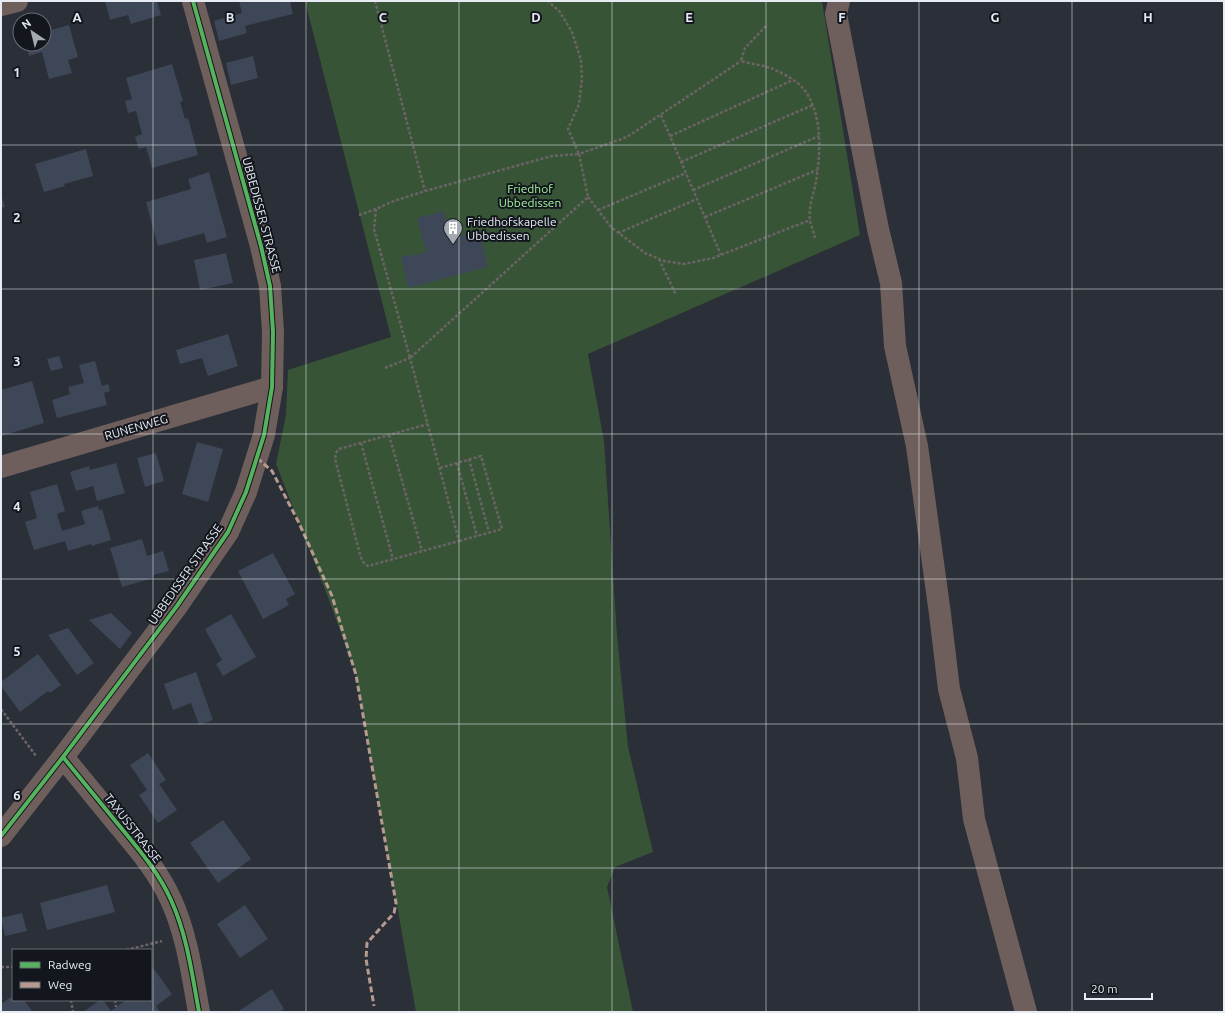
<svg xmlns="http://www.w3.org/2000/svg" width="1225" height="1013" font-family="Ubuntu,sans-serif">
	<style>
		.green { fill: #375536 }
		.building { fill: #3e4757 }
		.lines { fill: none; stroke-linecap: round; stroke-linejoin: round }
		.path { stroke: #6b6365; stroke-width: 2.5; stroke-dasharray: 3 2; stroke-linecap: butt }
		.minor { stroke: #6f5f5c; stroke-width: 22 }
		.quiet { stroke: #b69a8f; stroke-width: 3; stroke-dasharray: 6 3; stroke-linecap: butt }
		.cycleway-casing { stroke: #13161d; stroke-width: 6 }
		.cycleway { stroke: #56b35d; stroke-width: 4 }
		.grid { fill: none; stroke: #e6ebf4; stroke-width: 1; stroke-opacity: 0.55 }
		.labels { text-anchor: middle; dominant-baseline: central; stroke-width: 4; stroke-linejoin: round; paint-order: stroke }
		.park-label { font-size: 12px; fill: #a4f69d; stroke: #13161d }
		.street-label { font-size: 12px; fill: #e6ebf4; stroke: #13161d }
		.poi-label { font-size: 12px; fill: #e6ebf4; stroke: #13161d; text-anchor: start }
		.grid-label { font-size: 13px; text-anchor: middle; font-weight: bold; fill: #e6ebf4; stroke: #13161d; stroke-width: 4; stroke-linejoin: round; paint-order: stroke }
	</style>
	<rect width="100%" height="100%" fill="#2b2f37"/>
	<polygon class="green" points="305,1 822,1 860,235 588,354 604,441 617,635 628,747 653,852 615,867 607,887 633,1012 416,1012 356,675 328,597 276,464 286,415 288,370 391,337"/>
	<g class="building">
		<polygon points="105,1 157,1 161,15 131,24 128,15 110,20"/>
		<polygon points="239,1 290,1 293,14 245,26 247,33 219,41 214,21 242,13"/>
		<polygon points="69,25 78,57 68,60 72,73 49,79 42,52 29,56 26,44 44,44 44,32"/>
		<polygon points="253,56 258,78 231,85 226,63"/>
		<polygon points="172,64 183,101 180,102 185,119 188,118 198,155 152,168 146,147 139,149 135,137 142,134 136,111 128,113 125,101 132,99 126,78"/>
		<polygon points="86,149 93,176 64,184 65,186 44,192 35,164"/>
		<polygon points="209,172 227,237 207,243 204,233 158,246 146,202 191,189 188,179"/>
		<polygon points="1,194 5,207 1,208"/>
		<polygon points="444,211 451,238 479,230 488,267 408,288 401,257 412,254 413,256 426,252 417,218"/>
		<polygon points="226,253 233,283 200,290 194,260"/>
		<polygon points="228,334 238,366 208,376 202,358 180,364 176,350"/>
		<polygon points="59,356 63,368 51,371 47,359"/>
		<polygon points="95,361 102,386 108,384 110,391 104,393 107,405 57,418 52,400 70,394 68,387 84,383 79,365"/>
		<polygon points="32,381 44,423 2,436 1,390"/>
		<polygon points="197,442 223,449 208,502 182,494"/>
		<polygon points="156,453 164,481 145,487 137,458"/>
		<polygon points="116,463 125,493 97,501 93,486 76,491 70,472 89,466 90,470"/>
		<polygon points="57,484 65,511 57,514 62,531 85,524 81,511 98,506 99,510 102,509 111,540 92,546 91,544 68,551 65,541 34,550 25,522 37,518 30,492"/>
		<polygon points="142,539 147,556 163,551 169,571 153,575 153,578 122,587 110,548"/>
		<polygon points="273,553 295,594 286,599 289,605 263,619 238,571"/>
		<polygon points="111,613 132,633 120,649 89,620"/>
		<polygon points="231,614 256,657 223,676 216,664 222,660 205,629"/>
		<polygon points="68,628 94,663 77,675 48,635"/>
		<polygon points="38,654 61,685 50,693 48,691 20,712 1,686 1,682"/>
		<polygon points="196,672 213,720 199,725 191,703 173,710 164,684"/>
		<polygon points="148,753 166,780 159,784 177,810 158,823 139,795 147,790 130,765"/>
		<polygon points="223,820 251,859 218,883 190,843"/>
		<polygon points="107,885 115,912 47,930 40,903"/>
		<polygon points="245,905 268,939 240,958 217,924"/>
		<polygon points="22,913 27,931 5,936 1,918"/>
		<polygon points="151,965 172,994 156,1006 160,1012 83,1012 100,1000 103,1000 111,1011 126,1000 151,1000"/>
		<polygon points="272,989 284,1009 279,1012 237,1012"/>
		<polygon points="13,996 13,1000 24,1000 33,1012 1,1012 1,1004"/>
	</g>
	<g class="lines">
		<g class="path">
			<polyline points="375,1 425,191"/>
			<path d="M766 26 745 48 741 61C751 64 762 65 771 68 780 72 792 78 800 85 823 108 821 151 816 181 814 194 808 207 810 220 811 226 814 232 815 238"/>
			<polyline points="661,115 721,255"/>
			<polyline points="670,136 793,80"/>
			<polyline points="681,162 813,105"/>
			<polyline points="693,190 819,136"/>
			<polyline points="588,197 611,227 645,253 664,261 684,264 713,258 810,220"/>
			<polyline points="376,209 374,229 410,358 588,197 579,154 627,137 741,61"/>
			<polyline points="598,210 686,173"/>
			<polyline points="359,215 376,209 391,202 425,191 552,156 579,154 568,129 579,104 582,79 581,60 572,32 560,12 548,1"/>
			<polyline points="705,217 817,170"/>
			<polyline points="618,233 697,199"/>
			<polyline points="659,259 676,295"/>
			<polyline points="385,368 410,358 459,541 368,566 364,563 361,558 335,459 336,453 339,449 428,424"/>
			<polyline points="389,435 422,551"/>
			<polyline points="361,443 393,559"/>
			<polyline points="469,459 489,532"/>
			<polyline points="457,463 477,536"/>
			<polyline points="440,468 481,456 502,529 459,541"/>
			<polyline points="1,709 36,756"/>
			<polyline points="126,950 162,941"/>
			<polyline points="1,967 13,967"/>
			<polyline points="1,998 2,999"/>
			<polyline points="71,1000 73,1012"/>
			<polyline points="115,1000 116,1007"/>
		</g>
		<g class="minor">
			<polyline points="839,1 836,14 878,229 891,283 895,346 917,446 940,614 949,689 967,758 974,819 1026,1012"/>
			<polyline points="1,5 17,1"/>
			<polyline points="1,467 272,387"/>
			<path d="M63 757C81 779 99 801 117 823 137 847 158 871 171 900 187 935 192 974 199 1012"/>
			<polyline points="1,836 63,757 177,606 228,532 246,492 264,435 272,387 273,332 270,286 261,246 193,1"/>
		</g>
		<polyline class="quiet" points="257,458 272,471 299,523 332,596 356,675 396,903 394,913 367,943 366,959 374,1006"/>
		<defs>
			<g id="cycleway">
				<path d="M63 757C81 779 99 801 117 823 137 847 158 871 171 900 187 935 192 974 199 1012"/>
				<polyline points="1,836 63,757 177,606 228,532 246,492 264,435 272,387 273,332 270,286 261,246 193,1"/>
			</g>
		</defs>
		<use href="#cycleway" class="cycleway-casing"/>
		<use href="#cycleway" class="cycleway"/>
	</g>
	<path class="grid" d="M153 1V1012M306 1V1012M459 1V1012M612 1V1012M766 1V1012M919 1V1012M1072 1V1012M1 145H1224M1 289H1224M1 434H1224M1 579H1224M1 724H1224M1 868H1224"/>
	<defs>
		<symbol id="building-pin" viewBox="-11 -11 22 30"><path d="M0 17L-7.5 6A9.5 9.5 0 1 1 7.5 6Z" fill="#a5a9b2" stroke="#13161d"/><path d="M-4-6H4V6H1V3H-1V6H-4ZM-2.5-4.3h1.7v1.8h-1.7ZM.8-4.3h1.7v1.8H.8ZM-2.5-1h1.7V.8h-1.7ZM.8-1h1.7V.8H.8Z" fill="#fff"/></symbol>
	</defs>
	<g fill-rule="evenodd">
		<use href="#building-pin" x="442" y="217" width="22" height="30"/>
	</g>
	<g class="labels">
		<g class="park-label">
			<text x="530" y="188">Friedhof<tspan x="530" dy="14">Ubbedissen</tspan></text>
		</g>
		<g class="street-label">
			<text transform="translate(262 215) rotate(75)">UBBEDISSER STRASSE</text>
			<text transform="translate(136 427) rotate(-16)">RUNENWEG</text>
			<text transform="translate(185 574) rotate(-55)">UBBEDISSER STRASSE</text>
			<text transform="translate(133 828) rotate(52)">TAXUSSTRASSE</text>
		</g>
		<g class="poi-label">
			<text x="467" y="221">Friedhofskapelle<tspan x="467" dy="14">Ubbedissen</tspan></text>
		</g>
	</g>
	<g class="grid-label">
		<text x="77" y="22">A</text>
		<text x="230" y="22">B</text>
		<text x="383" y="22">C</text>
		<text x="536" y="22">D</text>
		<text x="689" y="22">E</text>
		<text x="842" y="22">F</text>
		<text x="995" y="22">G</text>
		<text x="1148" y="22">H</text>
		<text x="17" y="77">1</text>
		<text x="17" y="222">2</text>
		<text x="17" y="366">3</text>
		<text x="17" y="511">4</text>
		<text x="17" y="656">5</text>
		<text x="17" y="800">6</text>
	</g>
	<rect width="1225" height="1013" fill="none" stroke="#e6ebf4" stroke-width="4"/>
	<rect x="12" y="949" width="140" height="52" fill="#13161d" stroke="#676b73"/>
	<rect x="20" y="962" width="20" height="6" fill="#56b35d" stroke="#676b73"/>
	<text x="48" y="969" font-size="12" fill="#e6ebf4">Radweg</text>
	<rect x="20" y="982" width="20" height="6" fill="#b69a8f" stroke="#676b73"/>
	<text x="48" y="989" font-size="12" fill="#e6ebf4">Weg</text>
	<g transform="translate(32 32) rotate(325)"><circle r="19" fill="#13161d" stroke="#676b73"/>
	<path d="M0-3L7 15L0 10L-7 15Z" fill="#a5a9b2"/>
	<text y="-6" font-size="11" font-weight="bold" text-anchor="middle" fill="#e6ebf4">N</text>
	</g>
	<path d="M1085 993v6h67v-6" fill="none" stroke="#e6ebf4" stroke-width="2"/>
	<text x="1091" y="993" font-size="12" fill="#e6ebf4" stroke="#13161d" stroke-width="3" paint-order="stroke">20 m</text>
</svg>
